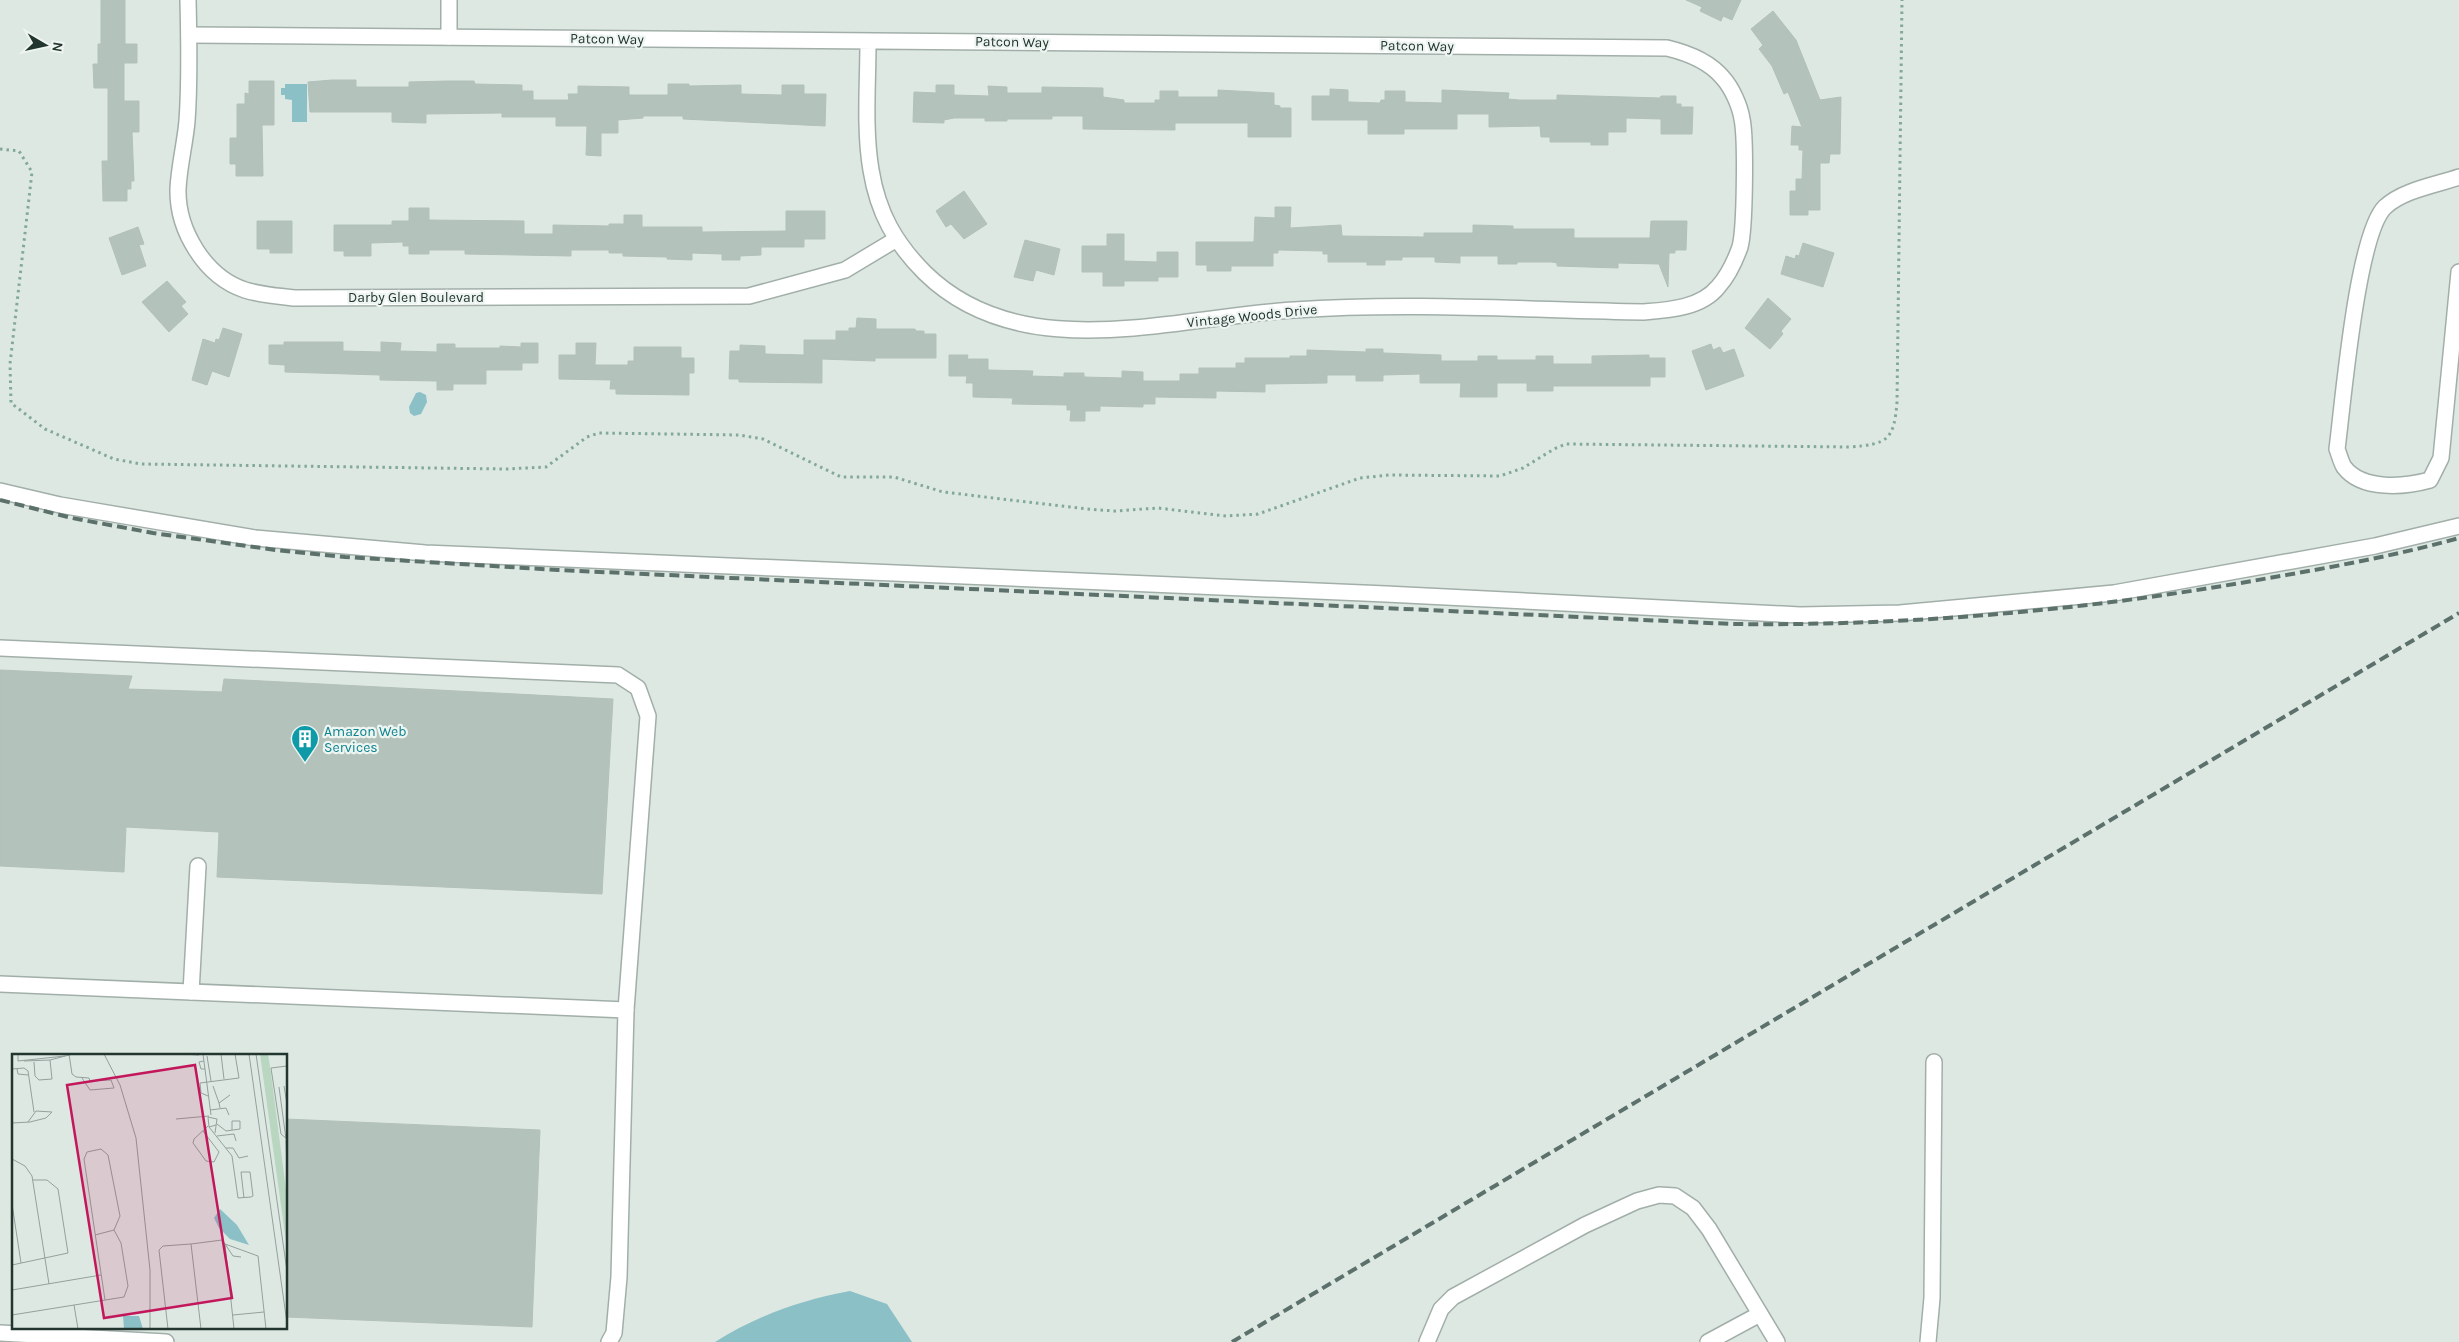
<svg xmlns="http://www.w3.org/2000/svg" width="2459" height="1342" font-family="Karla,sans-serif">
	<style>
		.water { fill: #8cc0c7 }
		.building { fill: #b4c2bc; stroke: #b2c0ba }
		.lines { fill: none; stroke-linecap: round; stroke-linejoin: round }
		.minor-casing { stroke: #a2afa9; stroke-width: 18 }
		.path { stroke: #82a89b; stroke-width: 3; stroke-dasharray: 2.5 4; stroke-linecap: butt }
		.minor { stroke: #fff; stroke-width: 15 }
		.rail { stroke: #5c716b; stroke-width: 4; stroke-dasharray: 10 5; stroke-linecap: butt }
		.labels { text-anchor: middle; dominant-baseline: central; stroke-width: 4.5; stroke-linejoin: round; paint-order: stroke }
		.street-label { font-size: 14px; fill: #22352f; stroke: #eef5f1 }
		.culture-label { font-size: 14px; fill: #0d838f; stroke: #eef5f1; text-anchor: start }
		.inset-road { fill: none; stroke: #93a09b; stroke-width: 1 }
		.view { fill: #c2185b; fill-opacity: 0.15; stroke: #c2185b; stroke-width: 2.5 }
		.inset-edge { fill: none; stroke: #22352f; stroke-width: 2.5 }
	</style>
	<rect width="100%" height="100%" fill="#dee8e3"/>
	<g class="water">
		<polygon points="285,84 307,84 307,122 292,122 292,100 285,99 285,95 281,95 281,88 285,88"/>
		<polygon points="420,392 426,395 427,402 421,414 414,416 410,413 409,407 416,393"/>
		<path d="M850 1291 887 1304 912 1342H715C756 1316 801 1300 850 1291Z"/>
	</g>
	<g class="building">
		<polygon points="101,0 125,0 125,44 137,44 137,63 124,63 124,101 139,101 139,132 132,132 134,181 131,181 131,189 127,189 127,201 103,201 102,161 108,161 108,88 94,88 93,64 98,64 98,44 101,44"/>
		<polygon points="1686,0 1741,0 1732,20 1723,16 1721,21 1700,11 1702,7"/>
		<polygon points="1773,11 1796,40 1820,100 1841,97 1840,154 1830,154 1829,163 1820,163 1820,210 1808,210 1808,215 1790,215 1790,191 1796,191 1796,179 1802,179 1803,150 1799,150 1799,145 1791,145 1792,126 1802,127 1788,92 1784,94 1772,66 1759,49 1763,45 1751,29"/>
		<polygon points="332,80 356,80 356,87 409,87 409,82 447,81 474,81 475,84 522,85 522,91 533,91 533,100 569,100 568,94 578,94 578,86 629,87 629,95 668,95 668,84 689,84 689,86 741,85 741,94 782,95 782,85 804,85 804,94 826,94 825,126 683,119 683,116 643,116 643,118 618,120 618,133 601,133 601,156 586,155 587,126 556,126 556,117 502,117 502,113 426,114 426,123 392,122 392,112 310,112 308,82"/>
		<polygon points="249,81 274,81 274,125 262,125 263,176 236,176 236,164 230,164 230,138 237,138 237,104 245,104 245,93 249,94"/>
		<polygon points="936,85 954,85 954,95 989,96 988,86 1007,87 1007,93 1042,93 1042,87 1103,88 1103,97 1124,100 1124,103 1155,103 1155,100 1160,100 1160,91 1178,91 1178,97 1218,97 1218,90 1274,93 1274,105 1280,106 1280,108 1291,108 1291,137 1248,137 1248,123 1175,123 1175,130 1083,129 1083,116 1052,116 1052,119 1007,119 1007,121 985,121 985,118 954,118 944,120 944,123 913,122 914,92 936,93"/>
		<polygon points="1330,89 1348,90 1348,102 1380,103 1381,100 1385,100 1385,91 1405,91 1405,102 1442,103 1442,90 1509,93 1508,99 1519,100 1557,100 1557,95 1660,98 1661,96 1676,96 1676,104 1681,104 1681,107 1693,107 1692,134 1661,134 1661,119 1626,118 1626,132 1608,132 1608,145 1591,145 1591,142 1550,142 1550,137 1541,137 1540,126 1489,127 1489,114 1457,114 1457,129 1404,129 1404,134 1368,134 1368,120 1312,120 1312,96 1330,96"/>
		<polygon points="964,191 987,224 964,239 951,224 946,227 936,211"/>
		<polygon points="1275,207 1291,207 1290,228 1341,225 1342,236 1424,237 1424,233 1473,233 1473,225 1513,226 1513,229 1574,229 1574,238 1650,238 1651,221 1687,221 1686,250 1675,250 1675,253 1669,253 1668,287 1659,264 1618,263 1618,268 1557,266 1557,263 1552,262 1517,262 1517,264 1498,264 1498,256 1460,256 1460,263 1435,262 1435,257 1402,257 1402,260 1385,260 1385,265 1367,265 1367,262 1328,262 1328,254 1323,254 1323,251 1278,250 1278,253 1273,253 1273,266 1231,266 1231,271 1207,271 1207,265 1196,265 1196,242 1254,242 1255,217 1275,218"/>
		<polygon points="409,208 429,208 429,220 524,221 524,234 553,234 553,225 609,226 609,224 624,224 624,215 642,215 642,227 702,227 702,232 786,231 786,211 825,211 825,239 804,239 804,247 761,247 761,255 740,256 740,260 722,260 722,254 692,253 692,260 667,259 667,257 623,256 623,253 609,253 609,250 571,250 571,256 465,254 465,250 429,250 429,254 409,254 409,246 403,246 403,242 371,243 371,256 344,256 344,251 334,251 334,225 392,225 392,221 409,221"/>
		<polygon points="257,221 292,221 292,253 270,253 270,249 257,249"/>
		<polygon points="138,227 144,244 139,245 146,266 122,275 109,238"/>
		<polygon points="1107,234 1124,234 1124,261 1157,262 1157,252 1178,252 1178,277 1158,277 1158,281 1124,281 1124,286 1103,286 1103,272 1082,272 1082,246 1107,246"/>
		<polygon points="1025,240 1060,249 1054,275 1036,270 1033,281 1014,277"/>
		<polygon points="1803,243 1834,253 1823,287 1781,274 1786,256 1795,259 1796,255 1799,256"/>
		<polygon points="167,281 186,302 181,306 188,314 169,332 142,302"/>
		<polygon points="1768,298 1791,319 1781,331 1783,334 1770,349 1745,328"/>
		<polygon points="857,318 876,319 876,329 915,329 916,331 924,331 924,334 936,334 936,358 875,358 875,361 822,359 822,383 739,382 739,379 729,379 730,351 740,351 740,345 765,346 765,354 804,355 804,340 836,340 836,331 849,331 849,328 856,328"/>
		<polygon points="223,328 242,334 229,377 212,371 207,385 192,380 203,339 215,343 216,339 219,340"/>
		<polygon points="284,342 343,342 343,351 381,352 381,342 401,343 400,351 437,352 437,344 455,344 455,348 500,348 500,346 521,347 521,343 538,343 538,363 522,363 522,370 486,370 486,384 453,384 453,390 437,390 437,381 380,380 380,375 285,372 285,365 269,364 269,345 284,345"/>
		<polygon points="576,343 596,343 595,365 628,365 628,361 634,361 634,347 681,347 681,358 694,358 694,373 689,373 689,395 616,394 616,389 610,389 611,380 559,379 559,355 576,355"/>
		<polygon points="1711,344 1713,350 1720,347 1723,353 1734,349 1744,376 1706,390 1692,351"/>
		<polygon points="1366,349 1383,349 1383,353 1441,355 1441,361 1478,361 1478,356 1497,356 1497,360 1536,360 1536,356 1553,356 1553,364 1592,364 1592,356 1649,355 1649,358 1665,358 1665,377 1650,377 1650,386 1553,386 1553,391 1527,391 1527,383 1497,383 1497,397 1460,397 1461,383 1420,383 1420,374 1383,375 1383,381 1356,381 1356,375 1327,375 1327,383 1265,384 1265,392 1216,391 1216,398 1155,397 1155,404 1143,404 1143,407 1100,406 1100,411 1085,411 1085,421 1070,421 1071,410 1067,410 1067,405 1012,404 1013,398 973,397 973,383 966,383 967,376 949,376 949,355 968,355 967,359 988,359 988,370 1033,371 1032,376 1064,377 1064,373 1084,373 1084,377 1122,378 1122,371 1143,372 1143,381 1180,381 1180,374 1199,374 1199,368 1236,368 1236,363 1245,363 1245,358 1290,358 1290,356 1307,356 1307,350 1366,352"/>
		<polygon points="0,670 132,676 128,689 222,692 224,679 613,699 602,894 217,877 219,832 126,827 124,872 0,866"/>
		<polygon points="286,1119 540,1130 532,1327 286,1317"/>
	</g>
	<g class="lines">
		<defs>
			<g id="minor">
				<path d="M188 0C189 40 190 81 187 121 185 144 179 166 178 189 177 230 205 277 245 290 261 295 278 296 294 298L749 296 845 270 895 240"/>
				<polyline points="449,0 449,37"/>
				<path d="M189 35 1667 48C1688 53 1709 61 1723 78 1732 88 1740 106 1742 119 1746 138 1745 229 1740 247 1735 261 1728 276 1718 287 1701 308 1669 310 1644 312 1529 310 1409 302 1294 310 1174 317 1022 368 925 273 895 243 878 213 871 170 864 129 868 84 868 42"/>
				<path d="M2459 177C2436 185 2403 190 2385 207 2357 234 2343 403 2337 449 2339 454 2341 462 2344 467 2362 491 2405 487 2430 480L2441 458 2459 272"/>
				<polyline points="0,491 60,505 255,538 425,553 1386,594 1800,615 1900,613 2114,593 2375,546 2459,526"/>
				<polyline points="0,648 618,675 638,688 648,716 626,1010"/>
				<polyline points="0,984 626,1010 619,1277 614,1333 609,1342"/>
				<polyline points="191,992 198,866"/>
				<polyline points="0,1333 166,1342"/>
				<polyline points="1427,1342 1441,1309 1453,1297 1585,1225 1637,1201 1659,1195 1675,1196 1693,1208 1709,1229 1777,1342"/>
				<polyline points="1708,1342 1760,1314"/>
				<polyline points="1928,1342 1932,1298 1934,1062"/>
			</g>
		</defs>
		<use href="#minor" class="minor-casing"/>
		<path class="path" d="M0 149 19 151 32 172 10 364 11 403 45 429 114 459 141 464 506 469 546 467 587 437 599 433 739 435 763 439 841 477H894L943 492 1087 509 1115 511 1158 508 1226 516 1258 514 1360 478 1389 475 1500 476 1523 468 1554 449 1566 444 1850 447C1888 444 1894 440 1897 402L1902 0"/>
		<use href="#minor" class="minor"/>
		<g class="rail">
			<path d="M0 500 72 518 153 533 276 550 345 557 558 570 1732 624C1907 626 2079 611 2252 581 2321 569 2391 557 2459 538"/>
			<polyline points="1232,1342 2459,613"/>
		</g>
	</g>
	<defs>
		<symbol id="building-pin" viewBox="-11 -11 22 30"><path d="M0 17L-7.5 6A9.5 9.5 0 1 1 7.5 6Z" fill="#0f9aa8" stroke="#eef5f1"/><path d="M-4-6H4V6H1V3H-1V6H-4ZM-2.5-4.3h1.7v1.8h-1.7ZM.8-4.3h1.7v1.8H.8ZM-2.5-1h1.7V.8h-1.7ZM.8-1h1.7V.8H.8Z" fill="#fff"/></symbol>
	</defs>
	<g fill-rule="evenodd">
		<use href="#building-pin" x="289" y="723" width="32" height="43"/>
	</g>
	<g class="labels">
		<g class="street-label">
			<text transform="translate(607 39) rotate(1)">Patcon Way</text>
			<text transform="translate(1012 42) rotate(1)">Patcon Way</text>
			<text transform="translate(1417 46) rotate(1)">Patcon Way</text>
			<text x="416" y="297">Darby Glen Boulevard</text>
			<text transform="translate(1252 316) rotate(-6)">Vintage Woods Drive</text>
		</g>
		<g class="culture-label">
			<text x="324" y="731">Amazon Web<tspan x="324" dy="16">Services</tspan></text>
		</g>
	</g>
	<g transform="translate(12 1054)">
		<rect width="275" height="275" fill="#dee8e3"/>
		<path d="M248 0H256L258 12 275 143V195Z" fill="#b9d7c0"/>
		<path d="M208 155 225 171 237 191 218 185 207 174 202 164ZM111 262H127L131 275H112Z" fill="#8cc0c7"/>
		<path class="inset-road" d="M6 0V7L53 2M57 0 60 20 64 23 77 24 78 27 99 26 102 34 78 36 70 24M92 0 108 31 124 84 138 216V275M170 0 187 1M191 0 199 61M209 0 212 25M237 0 275 269M244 0 275 217M195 2 199 27M12 7 38 6 61 0M192 7 187 8 189 15H193M22 8 23 22 27 26 40 25 38 6M275 12 259 14 269 80 275 85M0 15 12 14 16 17 22 58M5 15 6 20 16 21M201 32 207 49M272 32 275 50M267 33 274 85M196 42 189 39 188 29 227 24 223 0M208 54 207 49 218 41M198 56 214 54 217 61M164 65 197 62M0 69 18 68 34 64 40 58 24 57 16 68M205 70 214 77 228 75V67H220V76M197 73 220 102 226 144 239 143 241 142 238 118H229L232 144M191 77 207 98 202 108 194 107 181 89 182 85 196 72M203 79 205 65 196 63 197 73 204 71M205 82 222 80 224 87M274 86 275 117M214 94H221L227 104 236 102M0 105 13 112 20 122 37 230M0 150 9 209M83 181 102 176 108 162 96 101 89 95 75 98 72 105 93 246M213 190 246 202 254 275M213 190 221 202 229 203M0 211 56 199 46 135 35 126H21M0 236 89 221M62 251 66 275M0 261 112 243 116 232 109 189 102 176M221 261 252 258M156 275 147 196 151 192 179 190M189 275 179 190 210 186 213 190 222 275"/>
		<path class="view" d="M183 11 220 244 92 264 55 31Z"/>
		<rect width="275" height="275" class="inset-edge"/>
	</g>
	<g transform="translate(45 45) rotate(99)" stroke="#eef5f1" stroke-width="4" paint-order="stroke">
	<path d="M0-4L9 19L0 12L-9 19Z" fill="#22352f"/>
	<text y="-8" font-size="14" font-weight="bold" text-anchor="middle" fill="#22352f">N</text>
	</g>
</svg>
